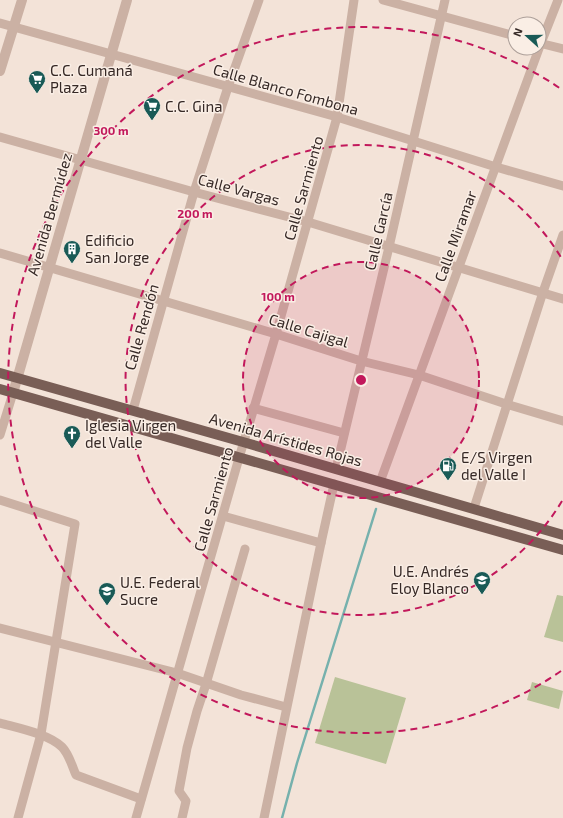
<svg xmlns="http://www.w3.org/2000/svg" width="563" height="818" font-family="'Exo 2',sans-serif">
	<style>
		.green { fill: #b9c298 }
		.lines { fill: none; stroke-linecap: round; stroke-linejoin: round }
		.stream { stroke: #76b1ad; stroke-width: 2.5 }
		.minor { stroke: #cbb1a4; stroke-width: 9 }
		.tertiary { stroke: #cbb1a4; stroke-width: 10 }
		.primary { stroke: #795e56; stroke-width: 10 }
		.ring { fill: none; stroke: #c2185b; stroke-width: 2; stroke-dasharray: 7 5 }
		.labels { text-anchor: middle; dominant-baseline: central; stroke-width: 3; stroke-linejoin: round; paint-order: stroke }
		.poi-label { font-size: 15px; fill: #362926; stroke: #faeee5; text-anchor: start }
		.street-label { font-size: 15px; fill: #362926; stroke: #faeee5 }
		.centre { fill: #c2185b; stroke: #faeee5; stroke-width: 2 }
		.ring-label { font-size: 12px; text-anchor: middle; font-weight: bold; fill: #c2185b; stroke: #faeee5; stroke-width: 3; stroke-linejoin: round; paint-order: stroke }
	</style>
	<rect width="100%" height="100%" fill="#f3e3d8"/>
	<g class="green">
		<polygon points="557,595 563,596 563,642 544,637"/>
		<polygon points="335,677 406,698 386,764 315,743"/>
		<polygon points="532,682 563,691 559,709 527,700"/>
	</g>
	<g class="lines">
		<polyline class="stream" points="282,818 297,763 376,509"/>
		<g class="minor">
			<polyline points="383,0 515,36"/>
			<polyline points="0,23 337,117 496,167 563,186"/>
			<polyline points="539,43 563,49"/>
			<polyline points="0,137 194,192 308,222 563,299"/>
			<polyline points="0,253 276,334 361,361 419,375 506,404 563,421"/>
			<polyline points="253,408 344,433"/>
			<polyline points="133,410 194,192 228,87 259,0"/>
			<polyline points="0,435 13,393"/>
			<polyline points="336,469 389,247 445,0"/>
			<polyline points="380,482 541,43 558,0"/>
			<polyline points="0,500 75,524 41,734 18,818"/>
			<polyline points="474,508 543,292 563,235"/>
			<polyline points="223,516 321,543"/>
			<polyline points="0,628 177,673 241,695 286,707"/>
			<path d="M0 723C18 728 49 734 62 747 69 754 72 766 76 775L141 799"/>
			<polyline points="136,818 239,458 276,334 337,117 354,0"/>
			<polyline points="182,818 186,801 179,791 187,748 197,711 206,684 245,549"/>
			<polyline points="264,818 321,543 334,484"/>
		</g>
		<g class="tertiary">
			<polyline points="0,71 22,0"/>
			<polyline points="13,393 127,0"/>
		</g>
		<g class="primary">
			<polyline points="0,373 243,442 563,535"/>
			<polyline points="0,389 563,550"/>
		</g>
	</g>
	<circle cx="361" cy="380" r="118" fill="#c2185b" fill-opacity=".12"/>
	<g class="ring">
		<circle cx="361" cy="380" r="118"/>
		<path d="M562 501A235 235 0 1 1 562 259"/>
		<path d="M561 671A353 353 0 1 1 561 89"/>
	</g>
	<defs>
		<symbol id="supermarket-pin" viewBox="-11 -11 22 30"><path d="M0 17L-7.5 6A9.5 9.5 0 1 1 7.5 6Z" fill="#195a56" stroke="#faeee5"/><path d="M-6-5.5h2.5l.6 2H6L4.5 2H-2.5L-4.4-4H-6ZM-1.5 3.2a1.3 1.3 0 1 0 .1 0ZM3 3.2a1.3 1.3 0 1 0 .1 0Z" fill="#fff"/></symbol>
		<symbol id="building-pin" viewBox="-11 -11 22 30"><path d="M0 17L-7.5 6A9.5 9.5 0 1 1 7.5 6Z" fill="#195a56" stroke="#faeee5"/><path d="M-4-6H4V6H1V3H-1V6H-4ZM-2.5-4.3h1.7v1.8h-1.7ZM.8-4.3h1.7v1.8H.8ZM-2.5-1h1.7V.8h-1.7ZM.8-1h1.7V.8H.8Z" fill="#fff"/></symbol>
		<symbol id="church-pin" viewBox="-11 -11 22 30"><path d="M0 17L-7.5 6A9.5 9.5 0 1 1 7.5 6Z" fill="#195a56" stroke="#faeee5"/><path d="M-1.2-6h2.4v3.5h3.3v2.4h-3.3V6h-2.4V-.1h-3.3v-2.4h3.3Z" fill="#fff"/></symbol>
		<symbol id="fuel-pin" viewBox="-11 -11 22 30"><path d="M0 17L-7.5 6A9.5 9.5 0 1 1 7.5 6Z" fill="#195a56" stroke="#faeee5"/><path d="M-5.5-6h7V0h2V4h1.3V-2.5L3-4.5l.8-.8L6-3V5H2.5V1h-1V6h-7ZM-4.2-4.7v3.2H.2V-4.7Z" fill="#fff"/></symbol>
		<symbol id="school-pin" viewBox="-11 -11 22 30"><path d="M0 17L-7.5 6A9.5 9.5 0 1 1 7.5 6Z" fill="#195a56" stroke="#faeee5"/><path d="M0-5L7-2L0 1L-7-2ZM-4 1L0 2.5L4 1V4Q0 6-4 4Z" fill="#fff"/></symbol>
	</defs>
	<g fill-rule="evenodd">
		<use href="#supermarket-pin" x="27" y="69" width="20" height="27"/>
		<use href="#supermarket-pin" x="142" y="96" width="20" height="27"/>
		<use href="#building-pin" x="62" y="239" width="20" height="27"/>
		<use href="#church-pin" x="62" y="424" width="20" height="27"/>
		<use href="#fuel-pin" x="438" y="456" width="20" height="27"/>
		<use href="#school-pin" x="472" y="570" width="20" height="27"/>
		<use href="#school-pin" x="97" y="581" width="20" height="27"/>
	</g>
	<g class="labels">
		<g class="poi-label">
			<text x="50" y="70">C.C. Cumaná<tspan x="50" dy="17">Plaza</tspan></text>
			<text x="165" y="106">C.C. Gina</text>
			<text x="85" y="240">Edificio<tspan x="85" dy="17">San Jorge</tspan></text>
			<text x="85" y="425">Iglesia Virgen<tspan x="85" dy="17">del Valle</tspan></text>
			<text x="461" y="457">E/S Virgen<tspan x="461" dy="17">del Valle I</tspan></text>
			<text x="469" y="571" text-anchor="end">U.E. Andrés<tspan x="469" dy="17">Eloy Blanco</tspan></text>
			<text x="120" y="582">U.E. Federal<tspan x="120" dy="17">Sucre</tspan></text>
		</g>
		<g class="street-label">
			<text transform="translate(286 89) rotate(16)">Calle Blanco Fombona</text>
			<text transform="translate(303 188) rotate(-74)">Calle Sarmiento</text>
			<text transform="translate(239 189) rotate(15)">Calle Vargas</text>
			<text transform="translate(49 214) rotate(-74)">Avenida Bermúdez</text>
			<text transform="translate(378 231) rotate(-77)">Calle García</text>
			<text transform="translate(455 236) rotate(-70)">Calle Miramar</text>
			<text transform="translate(141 327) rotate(-74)">Calle Rendón</text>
			<text transform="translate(309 330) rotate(17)">Calle Cajigal</text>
			<text transform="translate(286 439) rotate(16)">Avenida Arístides Rojas</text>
			<text transform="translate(213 499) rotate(-74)">Calle Sarmiento</text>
		</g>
	</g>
	<circle cx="361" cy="380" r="6" class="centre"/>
	<g class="ring-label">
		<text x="111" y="135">300 m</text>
		<text x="195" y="218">200 m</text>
		<text x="278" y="301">100 m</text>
	</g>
	<g transform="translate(527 36) rotate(291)"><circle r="19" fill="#faeee5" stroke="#ac9f99"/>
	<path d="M0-3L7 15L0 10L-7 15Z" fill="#195a56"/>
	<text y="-6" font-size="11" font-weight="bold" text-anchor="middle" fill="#362926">N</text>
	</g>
</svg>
